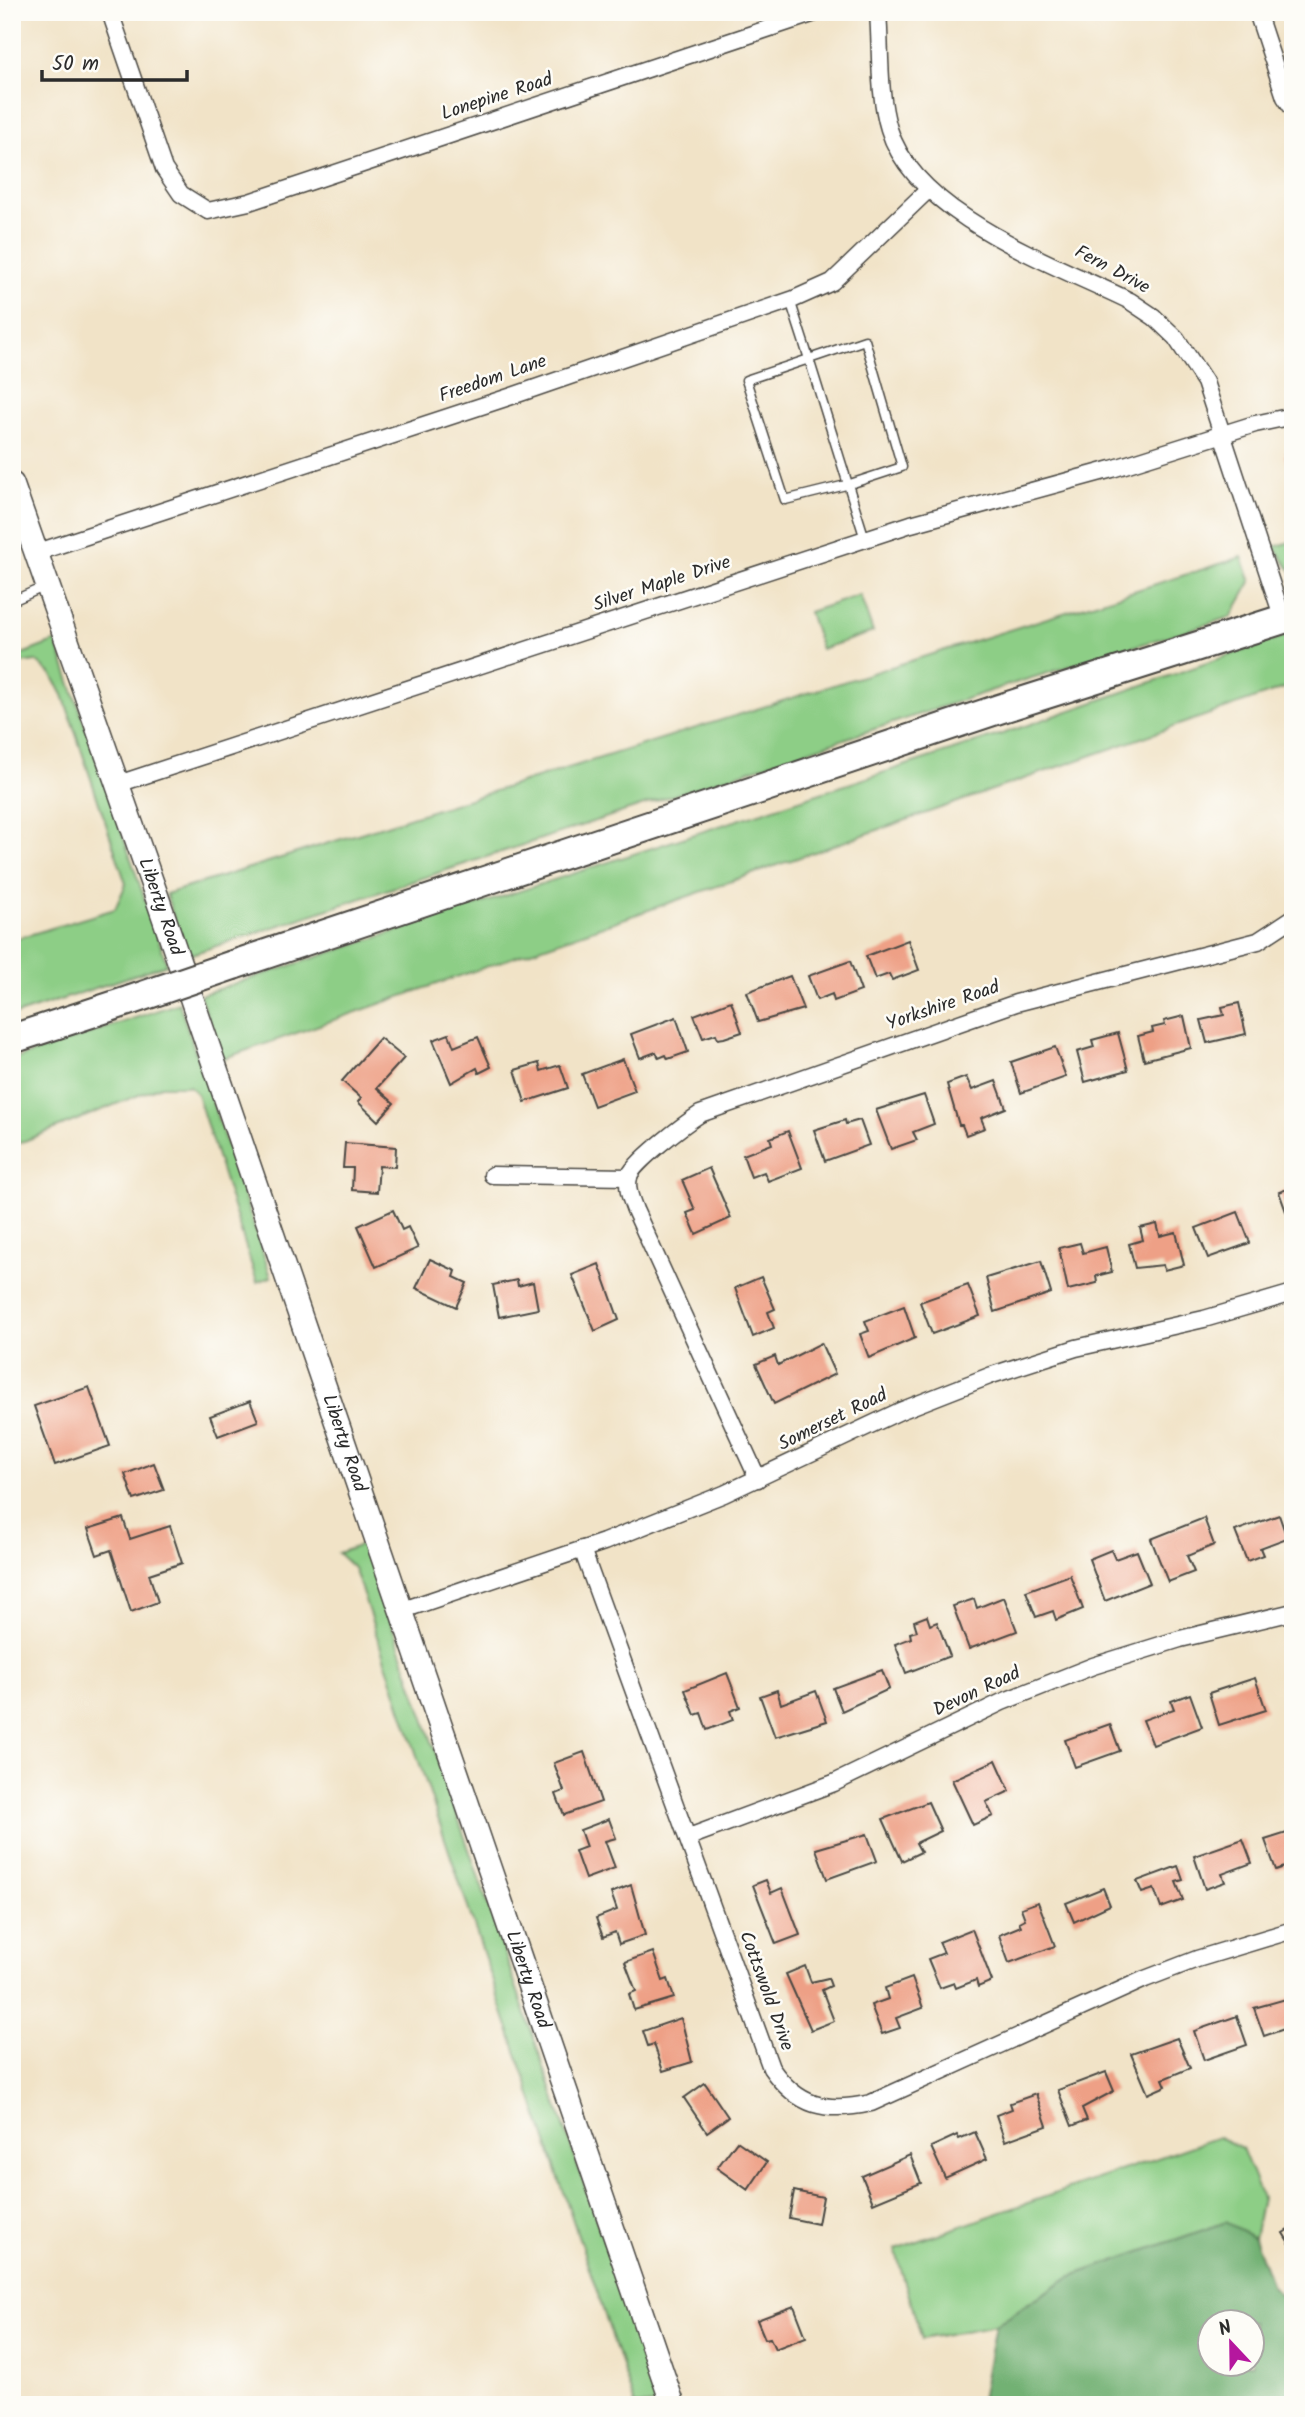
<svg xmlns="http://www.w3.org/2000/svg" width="1305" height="2417" font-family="Kalam,sans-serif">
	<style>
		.green { fill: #8dce86; stroke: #5c7c58; stroke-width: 2 }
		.forest { fill: #72b173; stroke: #4e6e4f; stroke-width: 2; fill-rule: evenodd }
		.building { fill: #eea086 }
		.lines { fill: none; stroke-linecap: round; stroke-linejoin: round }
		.lane-casing { stroke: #494742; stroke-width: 11 }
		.street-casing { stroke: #494742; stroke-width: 19 }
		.secondary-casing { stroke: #494742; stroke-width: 26 }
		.highway-casing { stroke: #494742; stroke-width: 32 }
		.lane { stroke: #fff; stroke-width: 8 }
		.street { stroke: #fff; stroke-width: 16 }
		.secondary { stroke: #fff; stroke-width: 23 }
		.highway { stroke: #fff; stroke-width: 28 }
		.highway-bridge-casing { stroke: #494742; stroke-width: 32; stroke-linecap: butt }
		.highway-bridge { stroke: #fff; stroke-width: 28 }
		.labels { text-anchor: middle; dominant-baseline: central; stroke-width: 5; stroke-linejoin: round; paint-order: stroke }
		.street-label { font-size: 19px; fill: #2b2b2b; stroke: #fdfcf7 }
	</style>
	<rect width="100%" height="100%" fill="#fdfcf7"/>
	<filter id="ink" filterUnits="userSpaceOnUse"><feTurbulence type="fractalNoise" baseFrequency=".0143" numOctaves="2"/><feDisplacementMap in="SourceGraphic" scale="14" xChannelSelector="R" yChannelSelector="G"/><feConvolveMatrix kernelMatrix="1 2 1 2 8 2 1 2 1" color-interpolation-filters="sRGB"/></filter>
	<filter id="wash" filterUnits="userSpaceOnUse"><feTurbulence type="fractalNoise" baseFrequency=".00686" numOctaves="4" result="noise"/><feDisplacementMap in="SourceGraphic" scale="28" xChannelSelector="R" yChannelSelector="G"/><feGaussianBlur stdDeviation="1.57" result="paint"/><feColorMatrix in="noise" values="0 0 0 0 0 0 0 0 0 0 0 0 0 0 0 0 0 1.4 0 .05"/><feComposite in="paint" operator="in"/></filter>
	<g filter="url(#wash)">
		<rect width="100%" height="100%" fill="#f1e3c7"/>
		<g class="green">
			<polygon points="1293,541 1293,573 1274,547"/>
			<polygon points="1242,557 1251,582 1231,617 1002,687 186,956 166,894"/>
			<polygon points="860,595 873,632 821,649 809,612"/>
			<polygon points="1293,633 1293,685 222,1059 200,995 1002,734"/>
			<polygon points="56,641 167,964 12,1016 12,940 115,909 126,884 63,695 52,675 36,661 12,664 12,658"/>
			<polygon points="179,1003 271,1277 257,1282 197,1094 189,1086 161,1086 12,1146 12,1060"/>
			<polygon points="364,1544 660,2405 635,2405 354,1568 338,1553"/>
			<polygon points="1218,2137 1242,2148 1262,2198 1254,2238 1226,2222 1069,2277 995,2325 922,2339 895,2249"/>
		</g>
		<path class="forest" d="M1226 2222 1254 2238 1272 2286 1293 2308V2405H980L995 2325 1069 2277ZM1210 2322H1252V2364H1210Z"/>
		<g id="blocks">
			<g class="building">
				<polygon points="1293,452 1293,478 1292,478 1284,455"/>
				<polygon points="908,940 919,970 892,980 889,974 875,979 866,956"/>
				<polygon points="850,961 861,991 834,1001 832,994 817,1000 808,976"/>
				<polygon points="790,976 803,1009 758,1022 747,992"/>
				<polygon points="731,1001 742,1032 724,1038 718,1039 716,1034 703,1038 694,1015"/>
				<polygon points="1239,1003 1246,1034 1207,1043 1201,1020 1224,1015 1222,1007"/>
				<polygon points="1184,1016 1191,1048 1144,1060 1138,1036 1153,1032 1152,1028 1165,1025 1164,1021"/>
				<polygon points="676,1017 688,1052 668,1059 666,1055 659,1058 656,1052 640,1058 631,1034"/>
				<polygon points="1118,1033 1128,1070 1085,1082 1077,1052 1094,1047 1092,1040"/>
				<polygon points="449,1034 454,1047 478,1037 491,1067 479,1073 477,1068 451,1083 433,1040"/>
				<polygon points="380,1038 404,1058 377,1088 394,1103 378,1121 358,1102 361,1098 342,1081"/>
				<polygon points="1055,1047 1066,1077 1021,1093 1011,1062"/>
				<polygon points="623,1059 635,1091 594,1106 582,1074"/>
				<polygon points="539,1063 541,1071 560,1065 568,1088 525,1102 515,1070"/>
				<polygon points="966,1077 972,1090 996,1081 1006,1108 981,1118 985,1128 966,1135 962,1125 959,1125 947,1084"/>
				<polygon points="924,1095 934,1124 913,1132 917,1140 891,1149 876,1110"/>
				<polygon points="845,1120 846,1124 860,1120 869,1145 825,1161 814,1130"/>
				<polygon points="788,1131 802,1168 768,1181 764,1172 751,1177 743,1155 772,1144 770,1138"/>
				<polygon points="345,1143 396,1147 395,1167 379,1166 377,1192 352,1190 353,1168 343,1168"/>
				<polygon points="709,1168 731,1218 696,1234 687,1213 695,1210 682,1180"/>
				<polygon points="1293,1187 1293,1228 1292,1228 1279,1192"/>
				<polygon points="393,1210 402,1230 408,1227 418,1248 376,1267 358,1226"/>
				<polygon points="1238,1212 1250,1243 1208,1258 1196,1228"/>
				<polygon points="1157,1224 1160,1236 1176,1232 1184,1265 1164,1270 1163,1265 1135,1268 1129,1244 1143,1240 1140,1228"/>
				<polygon points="1080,1243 1083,1253 1106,1247 1112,1272 1096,1276 1097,1283 1068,1290 1059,1248"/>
				<polygon points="430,1259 456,1271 454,1277 467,1283 456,1307 416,1288"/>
				<polygon points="1041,1261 1051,1293 995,1312 986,1278"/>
				<polygon points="599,1264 619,1320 595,1331 572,1275"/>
				<polygon points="761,1277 775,1309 768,1312 774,1328 753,1337 735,1288"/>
				<polygon points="517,1280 518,1286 533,1282 538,1309 499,1317 493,1285"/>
				<polygon points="968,1285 980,1316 932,1334 920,1302"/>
				<polygon points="904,1306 915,1338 869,1358 860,1334 869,1331 865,1321"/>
				<polygon points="821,1343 835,1374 774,1404 756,1364 775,1356 778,1365"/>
				<polygon points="89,1387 110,1446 55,1465 34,1406"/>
				<polygon points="250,1401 258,1421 218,1436 210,1416"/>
				<polygon points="154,1463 164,1490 134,1500 125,1474"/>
				<polygon points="1279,1515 1287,1538 1260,1548 1263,1555 1247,1561 1235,1531"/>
				<polygon points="123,1518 130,1539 170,1526 182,1563 149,1574 158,1602 131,1612 111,1550 97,1555 88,1529"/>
				<polygon points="1204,1518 1214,1545 1187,1556 1194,1572 1168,1582 1151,1539"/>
				<polygon points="1111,1550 1115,1559 1137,1551 1150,1583 1105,1601 1089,1559"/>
				<polygon points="1070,1575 1083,1609 1056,1620 1053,1611 1036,1617 1026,1591"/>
				<polygon points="1004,1597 1017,1631 969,1649 953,1606 974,1599 977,1608"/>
				<polygon points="927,1616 930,1625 937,1622 950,1656 906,1673 895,1644 911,1638 910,1633 917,1631 914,1621"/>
				<polygon points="882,1670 889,1689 842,1711 833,1688"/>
				<polygon points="727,1673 740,1707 730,1711 733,1720 707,1730 701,1713 695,1715 685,1690"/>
				<polygon points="1255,1678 1266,1710 1219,1725 1209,1693"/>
				<polygon points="777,1690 781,1704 816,1691 827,1721 775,1737 760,1696"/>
				<polygon points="1190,1694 1202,1727 1153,1745 1143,1720 1174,1709 1171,1701"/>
				<polygon points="1110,1724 1120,1751 1075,1767 1065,1740"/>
				<polygon points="584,1752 601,1802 564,1815 556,1794 564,1791 554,1763"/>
				<polygon points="996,1760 1010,1791 986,1802 993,1816 973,1825 952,1780"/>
				<polygon points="928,1802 941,1831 916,1843 921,1852 902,1861 883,1819"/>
				<polygon points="609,1819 616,1838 605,1841 615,1868 585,1879 575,1851 586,1847 580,1830"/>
				<polygon points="1293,1831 1293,1864 1276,1870 1265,1840"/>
				<polygon points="867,1834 877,1861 827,1879 816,1849"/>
				<polygon points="1243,1839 1252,1863 1222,1874 1225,1882 1205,1889 1194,1856"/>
				<polygon points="1178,1866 1183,1880 1176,1882 1183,1900 1161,1908 1154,1889 1142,1893 1137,1881"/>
				<polygon points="766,1880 771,1893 782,1888 800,1935 776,1944 753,1885"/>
				<polygon points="631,1885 645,1935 619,1944 615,1932 603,1937 596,1918 617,1910 611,1893"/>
				<polygon points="1103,1888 1110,1905 1074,1922 1066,1903"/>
				<polygon points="1038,1902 1055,1946 1009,1963 999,1935 1021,1926 1019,1922 1025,1919 1021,1908"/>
				<polygon points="972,1929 992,1981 978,1987 976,1980 956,1988 954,1983 940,1988 928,1959 944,1953 939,1942"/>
				<polygon points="653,1952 663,1981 668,1979 674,1998 634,2010 629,1994 636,1991 625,1962"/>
				<polygon points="805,1966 811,1982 828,1978 831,1986 822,1990 834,2021 811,2030 786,1974"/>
				<polygon points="912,1978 923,2008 896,2018 900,2028 882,2034 871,2005 888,1999 885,1988"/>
				<polygon points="1293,1997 1293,2026 1264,2036 1254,2008"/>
				<polygon points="1237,2016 1247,2045 1204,2060 1194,2031"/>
				<polygon points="681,2018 692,2062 663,2071 654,2044 648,2046 643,2031"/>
				<polygon points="1177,2038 1190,2068 1163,2079 1166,2086 1148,2094 1131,2054"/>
				<polygon points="1106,2072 1114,2091 1082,2108 1087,2120 1072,2126 1058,2090"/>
				<polygon points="705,2083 728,2117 707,2132 684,2098"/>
				<polygon points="1036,2094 1047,2126 1005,2141 996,2115 1012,2109 1010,2103"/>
				<polygon points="975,2132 987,2159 945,2178 931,2147 957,2135 959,2139"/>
				<polygon points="737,2141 767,2162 748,2190 717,2168"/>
				<polygon points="910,2155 921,2183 873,2203 862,2176"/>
				<polygon points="794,2191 823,2197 818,2224 789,2218"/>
				<polygon points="1293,2227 1293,2249 1283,2233"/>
				<polygon points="794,2306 806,2337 775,2349 770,2338 765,2339 757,2320"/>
			</g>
		</g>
	</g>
	<g filter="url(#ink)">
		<use href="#blocks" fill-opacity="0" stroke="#494742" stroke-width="2"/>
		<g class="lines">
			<defs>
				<g id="lane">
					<polyline points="790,300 809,359 865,340 902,467 850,484 785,500 746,380 809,359 865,539"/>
					<polyline points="12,601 46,586"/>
				</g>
				<g id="street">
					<polyline points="110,12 164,169 181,194 208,211 249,202 818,12"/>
					<path d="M878 12C881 50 878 93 889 129 915 216 1055 264 1130 301L1154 317 1176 338 1205 382 1283 619"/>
					<polyline points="1257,12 1285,97 1293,109"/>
					<polyline points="38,552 512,396 794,299 832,282 928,190"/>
					<polyline points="118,784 911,524 1112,469 1255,424 1293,416"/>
					<polyline points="492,1175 629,1177"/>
					<path d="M758 1479 635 1210C631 1199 626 1189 629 1177 632 1163 686 1123 700 1114L1016 1003 1258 941 1293 918"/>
					<path d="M582 1549 771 2068C798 2107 826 2113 871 2103L1145 1979 1197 1959 1293 1930"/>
					<polyline points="400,1611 604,1542 724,1494 900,1411 992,1375 1076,1348 1204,1319 1293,1293"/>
					<polyline points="689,1837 834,1783 1002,1702 1093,1666 1180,1639 1293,1612"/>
				</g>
				<g id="secondary">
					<path id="s1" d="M12 484 158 900 673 2405"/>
				</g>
				<g id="highway">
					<polyline points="233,965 999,709 1293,616"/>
					<polyline points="12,1039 131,1000"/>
				</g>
			</defs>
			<use href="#lane" class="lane-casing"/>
			<use href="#street" class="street-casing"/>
			<use href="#secondary" class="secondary-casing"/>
			<use href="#highway" class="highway-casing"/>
			<use href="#lane" class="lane"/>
			<use href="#street" class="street"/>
			<use href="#secondary" class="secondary"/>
			<use href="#highway" class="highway"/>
			<defs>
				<polyline id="highway-bridge" points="131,1000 233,965"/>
			</defs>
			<use href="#highway-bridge" class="highway-bridge-casing"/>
			<use href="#highway-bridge" class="highway-bridge"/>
		</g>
	</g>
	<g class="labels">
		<g class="street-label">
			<text transform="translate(497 97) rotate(-18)">Lonepine Road</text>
			<text transform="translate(1112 270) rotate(28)">Fern Drive</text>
			<text transform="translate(493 379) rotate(-19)">Freedom Lane</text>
			<text transform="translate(662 584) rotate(-18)">Silver Maple Drive</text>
			<text stroke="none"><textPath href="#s1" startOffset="448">Liberty Road</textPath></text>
			<text transform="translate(943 1006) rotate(-19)">Yorkshire Road</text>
			<text transform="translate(833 1420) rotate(-26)">Somerset Road</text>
			<text stroke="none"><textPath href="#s1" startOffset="1015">Liberty Road</textPath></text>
			<text transform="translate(977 1692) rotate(-25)">Devon Road</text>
			<text stroke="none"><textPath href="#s1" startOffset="1582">Liberty Road</textPath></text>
			<text transform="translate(766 1991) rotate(70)">Cottswold Drive</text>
		</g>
	</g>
	<rect width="1305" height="2417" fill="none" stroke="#fdfcf7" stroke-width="42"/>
	<g transform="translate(1231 2343) rotate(338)"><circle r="33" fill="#fdfcf7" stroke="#a9a8a5" stroke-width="2"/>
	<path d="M0-5L12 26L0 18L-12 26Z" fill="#b5179e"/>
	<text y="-10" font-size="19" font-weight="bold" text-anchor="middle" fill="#2b2b2b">N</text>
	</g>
	<path d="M42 70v10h145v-10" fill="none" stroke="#2b2b2b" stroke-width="3.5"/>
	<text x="52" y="70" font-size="21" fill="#2b2b2b" stroke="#fdfcf7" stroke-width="5" paint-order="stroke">50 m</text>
</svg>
